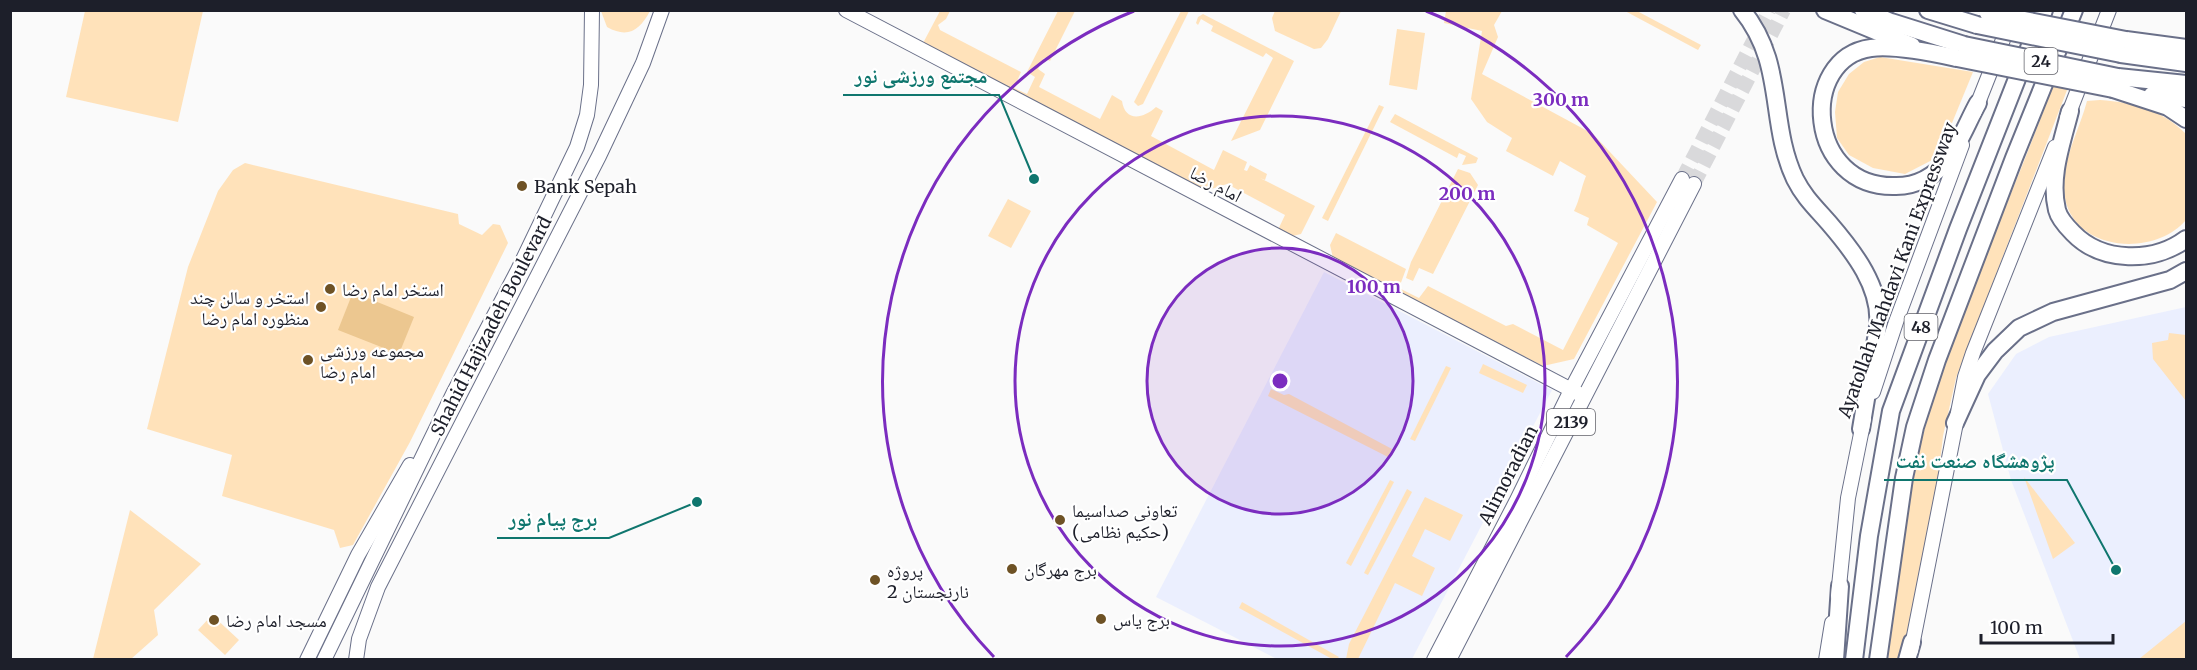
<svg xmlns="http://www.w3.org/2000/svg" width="2197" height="670" font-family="Merriweather,'Noto Naskh Arabic',serif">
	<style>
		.built { fill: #ebeffe }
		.green { fill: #ffe2ba }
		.water { fill: #ecc790 }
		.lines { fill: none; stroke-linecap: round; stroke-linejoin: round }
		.major-tunnel { stroke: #d9d9db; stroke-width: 14; stroke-dasharray: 14 7; stroke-linecap: butt }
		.major-casing { stroke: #6a7089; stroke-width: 16 }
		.highway-casing { stroke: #6a7089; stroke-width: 20 }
		.major { stroke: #fff; stroke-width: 14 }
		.highway { stroke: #fff; stroke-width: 16 }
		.highway-bridge-casing { stroke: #6a7089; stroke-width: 20; stroke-linecap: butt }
		.highway-bridge { stroke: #fff; stroke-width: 16 }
		.ring { fill: none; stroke: #7b2cbf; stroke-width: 3 }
		.poi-dot { fill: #6e5225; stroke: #fff; stroke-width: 2 }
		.labels { text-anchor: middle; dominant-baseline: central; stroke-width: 4.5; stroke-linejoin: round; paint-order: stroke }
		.shield { fill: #fff; stroke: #61626a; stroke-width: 1.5 }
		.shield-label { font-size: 16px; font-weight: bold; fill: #1d1f2a }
		.street-label { font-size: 18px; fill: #1d1f2a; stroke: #fff }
		.poi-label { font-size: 18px; fill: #1d1f2a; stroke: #fff; text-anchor: start }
		.centre { fill: #7b2cbf; stroke: #fff; stroke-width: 3 }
		.ring-label { font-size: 18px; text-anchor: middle; font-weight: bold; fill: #7b2cbf; stroke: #fff; stroke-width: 4.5; stroke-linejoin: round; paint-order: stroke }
		.leader { fill: none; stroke: #0f766e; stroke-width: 2 }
		.callout-dot { fill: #0f766e; stroke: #fff; stroke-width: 2 }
		.callout-label { font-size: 20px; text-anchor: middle; font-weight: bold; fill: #0f766e; stroke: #fff; stroke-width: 4.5; stroke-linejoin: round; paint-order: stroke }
	</style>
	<rect width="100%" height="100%" fill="#fafafa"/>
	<g class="built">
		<polygon points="1324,272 1552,390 1412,659 1277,659 1156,597"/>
		<polygon points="2186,307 2186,659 2080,659 2011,480 1988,394 2016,354 2049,337"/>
	</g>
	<g class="green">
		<polygon points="85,11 203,11 178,122 66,97"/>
		<path d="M601 11V10L650 11C640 30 628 39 607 27Z"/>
		<path d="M940 11H950L946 19 938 25 940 30 1021 72 1014 88 1027 94 1035 77 1027 72 1058 11H1075L1050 61 1044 58 1038 69 1045 74 1039 87 1100 119 1112 95 1122 101C1125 122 1143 119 1156 107L1163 111 1151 136 1214 170 1223 150 1247 162 1244 170 1247 171 1250 165 1267 174 1265 180 1260 178 1315 206 1301 234 1288 237 1277 232 1285 215 1227 184 1205 191 922 45Z"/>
		<polygon points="1181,11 1189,11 1143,104 1138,106 1134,102"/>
		<polygon points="1275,11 1341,11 1328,39 1321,48 1314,49 1275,31 1272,18"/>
		<path d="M1446 11H1502L1494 25 1498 37 1482 74 1593 134 1657 202 1574 359 1543 366 1333 258 1330 245 1336 233 1406 269 1399 288 1419 298 1428 286 1506 326 1513 324 1563 350 1618 243 1587 225 1589 218 1574 211C1580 199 1581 188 1586 176L1560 161 1553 176 1506 151 1512 138 1487 122 1471 99 1482 31 1444 23Z"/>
		<polygon points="1625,11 1637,11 1701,45 1698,50"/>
		<polygon points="1203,14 1294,61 1260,130 1231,141 1273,58 1266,53 1263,57 1211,31 1213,26 1201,19 1198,25 1196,23 1198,17"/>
		<polygon points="1397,29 1425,33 1417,90 1389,85"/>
		<polygon points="1880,57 1973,72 1938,157 1905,174 1873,168 1849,155 1837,138 1835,112 1838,92 1849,74 1864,62"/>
		<path d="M2054 82 2069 85 1956 378 1943 436 1938 480 1925 554 1901 659 1888 660C1898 582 1904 502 1925 427 1958 308 2013 198 2054 82Z"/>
		<path d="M2100 100C2135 103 2161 109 2186 134V220C2155 257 2075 252 2065 198 2059 165 2079 132 2087 101Z"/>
		<polygon points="1379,105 1384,107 1328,221 1322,218"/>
		<polygon points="1395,114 1478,158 1476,163 1462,165 1466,156 1459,153 1457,158 1390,122"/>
		<polygon points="245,163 458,214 459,224 482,235 493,224 500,225 508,243 410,442 353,545 340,548 334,530 222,496 232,455 147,429 188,267 218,191 233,170"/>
		<polygon points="1458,169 1470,173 1478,185 1433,274 1419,268 1413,281 1406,278 1411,262"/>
		<polygon points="1008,199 1031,211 1011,248 988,236"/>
		<polygon points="2169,333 2186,335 2186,401 2153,359 2152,343 2168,340"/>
		<polygon points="1483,364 1527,385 1523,393 1479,373"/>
		<polygon points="1446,366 1451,368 1415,441 1410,439"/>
		<polygon points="1271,389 1284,395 1289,394 1392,449 1388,457 1268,396"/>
		<polygon points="2024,477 2075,543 2053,559"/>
		<polygon points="1390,480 1394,482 1351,566 1346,563"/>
		<polygon points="1407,489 1412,492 1368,575 1364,573"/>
		<polygon points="1425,497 1463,515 1450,541 1425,529 1412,556 1435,568 1422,596 1395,583 1358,659 1346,659 1349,644"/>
		<polygon points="130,510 201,564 154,610 158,635 131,659 93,659"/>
		<polygon points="1242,602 1339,657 1337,659 1332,659 1239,608"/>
		<polygon points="212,615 239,640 225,655 198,630"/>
		<polygon points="2186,621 2186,659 2139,659"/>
	</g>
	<polygon class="water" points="353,292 414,317 399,354 338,330"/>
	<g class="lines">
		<g class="major-tunnel">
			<polyline points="1682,179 1769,10"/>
			<polyline points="1694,184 1784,10"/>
		</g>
		<defs>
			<g id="major">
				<polyline points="846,10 1583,396"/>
				<polyline points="1974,113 2010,22"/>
				<polyline points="2067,118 2109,10"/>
				<polyline points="1873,392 1896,322 1962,145"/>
				<polyline points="1838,596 1848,498 1864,419"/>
				<polyline points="1911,651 1965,377 1973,353 2055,147"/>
				<polyline points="307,660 358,555 410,465"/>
				<polyline points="324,660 453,394 518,270 577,147 587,115 591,85 592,10"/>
				<polyline points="356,660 359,639 378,587 599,156 643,63 662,10"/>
				<polyline points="1434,660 1516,502 1571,390 1682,179"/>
				<polyline points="1449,660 1694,184"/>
				<polyline points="1826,660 1832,623"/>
			</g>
			<g id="highway">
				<path d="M1742 10C1786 64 1768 122 1795 179 1804 197 1816 208 1829 223 1854 252 1882 288 1878 327L1861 429"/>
				<polyline points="1825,10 1912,46"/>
				<polyline points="1863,10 1891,22 1964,45"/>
				<polyline points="1928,10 1977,25"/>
				<polyline points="2126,40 2186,48"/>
				<polyline points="2121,54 2186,63"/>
				<path d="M1957 58C1933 53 1895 45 1871 48 1798 58 1806 189 1896 186 1917 186 1935 176 1947 160 1960 143 1968 121 1978 103"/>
				<polyline points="2118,77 2186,84"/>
				<polyline points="2113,89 2168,107 2186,119"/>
				<polyline points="2152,95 2186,99"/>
				<path d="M2070 111C2062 143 2049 177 2057 210 2059 218 2067 227 2073 233 2102 263 2154 263 2186 239"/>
				<polyline points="1955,423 1977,375 1995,351 2019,328 2053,312 2170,280 2186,271"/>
				<polyline points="1835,660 1840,586"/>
				<polyline points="1854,660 1869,536 1891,411 1958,229 2044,10"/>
				<polyline points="1878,660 1904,478 1915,427 1937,360 2014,158 2074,10"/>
				<polyline points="1907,660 1912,642"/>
			</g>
		</defs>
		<use href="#major" class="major-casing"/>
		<use href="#highway" class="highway-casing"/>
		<use href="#major" class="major"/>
		<use href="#highway" class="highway"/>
		<defs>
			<g id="highway-bridge">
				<polyline points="1988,13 2126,40"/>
				<polyline points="1977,25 2121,54"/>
				<polyline points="1964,45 2118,77"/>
				<polyline points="1957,58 2113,89"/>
			</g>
		</defs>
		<use href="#highway-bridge" class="highway-bridge-casing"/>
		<use href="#highway-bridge" class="highway-bridge"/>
	</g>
	<circle cx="1280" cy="381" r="133" fill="#7b2cbf" fill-opacity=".12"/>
	<g class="ring">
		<circle cx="1280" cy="381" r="133"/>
		<circle cx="1280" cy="381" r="265"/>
		<path d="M994 657A398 398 0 0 1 1134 11M1426 11A398 398 0 0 1 1566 657"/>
	</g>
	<g class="poi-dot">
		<circle cx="522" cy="186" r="6"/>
		<circle cx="330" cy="289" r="6"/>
		<circle cx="321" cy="307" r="6"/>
		<circle cx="308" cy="360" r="6"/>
		<circle cx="1060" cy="520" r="6"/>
		<circle cx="1012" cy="569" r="6"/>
		<circle cx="875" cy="580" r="6"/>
		<circle cx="1101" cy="619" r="6"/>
		<circle cx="214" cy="620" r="6"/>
	</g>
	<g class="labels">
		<g class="shield">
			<rect x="2024.5" y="48" width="33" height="26" rx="4.5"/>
			<rect x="1904.5" y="314" width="33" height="26" rx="4.5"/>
			<rect x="1547" y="409" width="48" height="26" rx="4.5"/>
		</g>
		<g class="shield-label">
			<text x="2041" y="61">24</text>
			<text x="1921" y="327">48</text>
			<text x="1571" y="422">2139</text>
		</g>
		<g class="street-label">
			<text transform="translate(1216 184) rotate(28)">امام رضا</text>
			<text transform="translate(1897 270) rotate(-70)">Ayatollah Mahdavi Kani Expressway</text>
			<text transform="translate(491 326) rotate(-63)">Shahid Hajizadeh Boulevard</text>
			<text transform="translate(1508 475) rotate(-63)">Alimoradian</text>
		</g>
		<g class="poi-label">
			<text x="534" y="186">Bank Sepah</text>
			<text x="342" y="289">استخر امام رضا</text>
			<text x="309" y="297" text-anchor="end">استخر و سالن چند<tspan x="309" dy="21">منظوره امام رضا</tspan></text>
			<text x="320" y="350">مجموعه ورزشی<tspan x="320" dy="21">امام رضا</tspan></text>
			<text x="1072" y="510">تعاونی صداسیما<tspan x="1072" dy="21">(حکیم نظامی)</tspan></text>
			<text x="1024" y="569">برج مهرگان</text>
			<text x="887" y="570">پروژه<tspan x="887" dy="21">نارنجستان 2</tspan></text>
			<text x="1113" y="619">برج یاس</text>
			<text x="226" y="620">مسجد امام رضا</text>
		</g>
	</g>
	<circle cx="1280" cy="381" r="9" class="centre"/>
	<g class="ring-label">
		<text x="1561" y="106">300 m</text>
		<text x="1467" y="200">200 m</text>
		<text x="1374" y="293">100 m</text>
	</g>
	<path class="leader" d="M1034 179L999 95H843M2116 570L2067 480H1884M697 502L609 538H497"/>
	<g class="callout-dot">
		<circle cx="1034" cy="179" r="6"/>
		<circle cx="2116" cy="570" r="6"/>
		<circle cx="697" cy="502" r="6"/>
	</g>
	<g class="callout-label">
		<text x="921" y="83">مجتمع ورزشی نور</text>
		<text x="1975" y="468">پژوهشگاه صنعت نفت</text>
		<text x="553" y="526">برج پیام نور</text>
	</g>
	<rect width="2197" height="670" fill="none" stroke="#1d1f2a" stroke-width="24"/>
	<path d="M1981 634v9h132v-9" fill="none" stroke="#1d1f2a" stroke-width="3"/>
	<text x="1990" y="634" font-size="18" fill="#1d1f2a" stroke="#ffffff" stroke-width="4.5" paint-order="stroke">100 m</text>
</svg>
